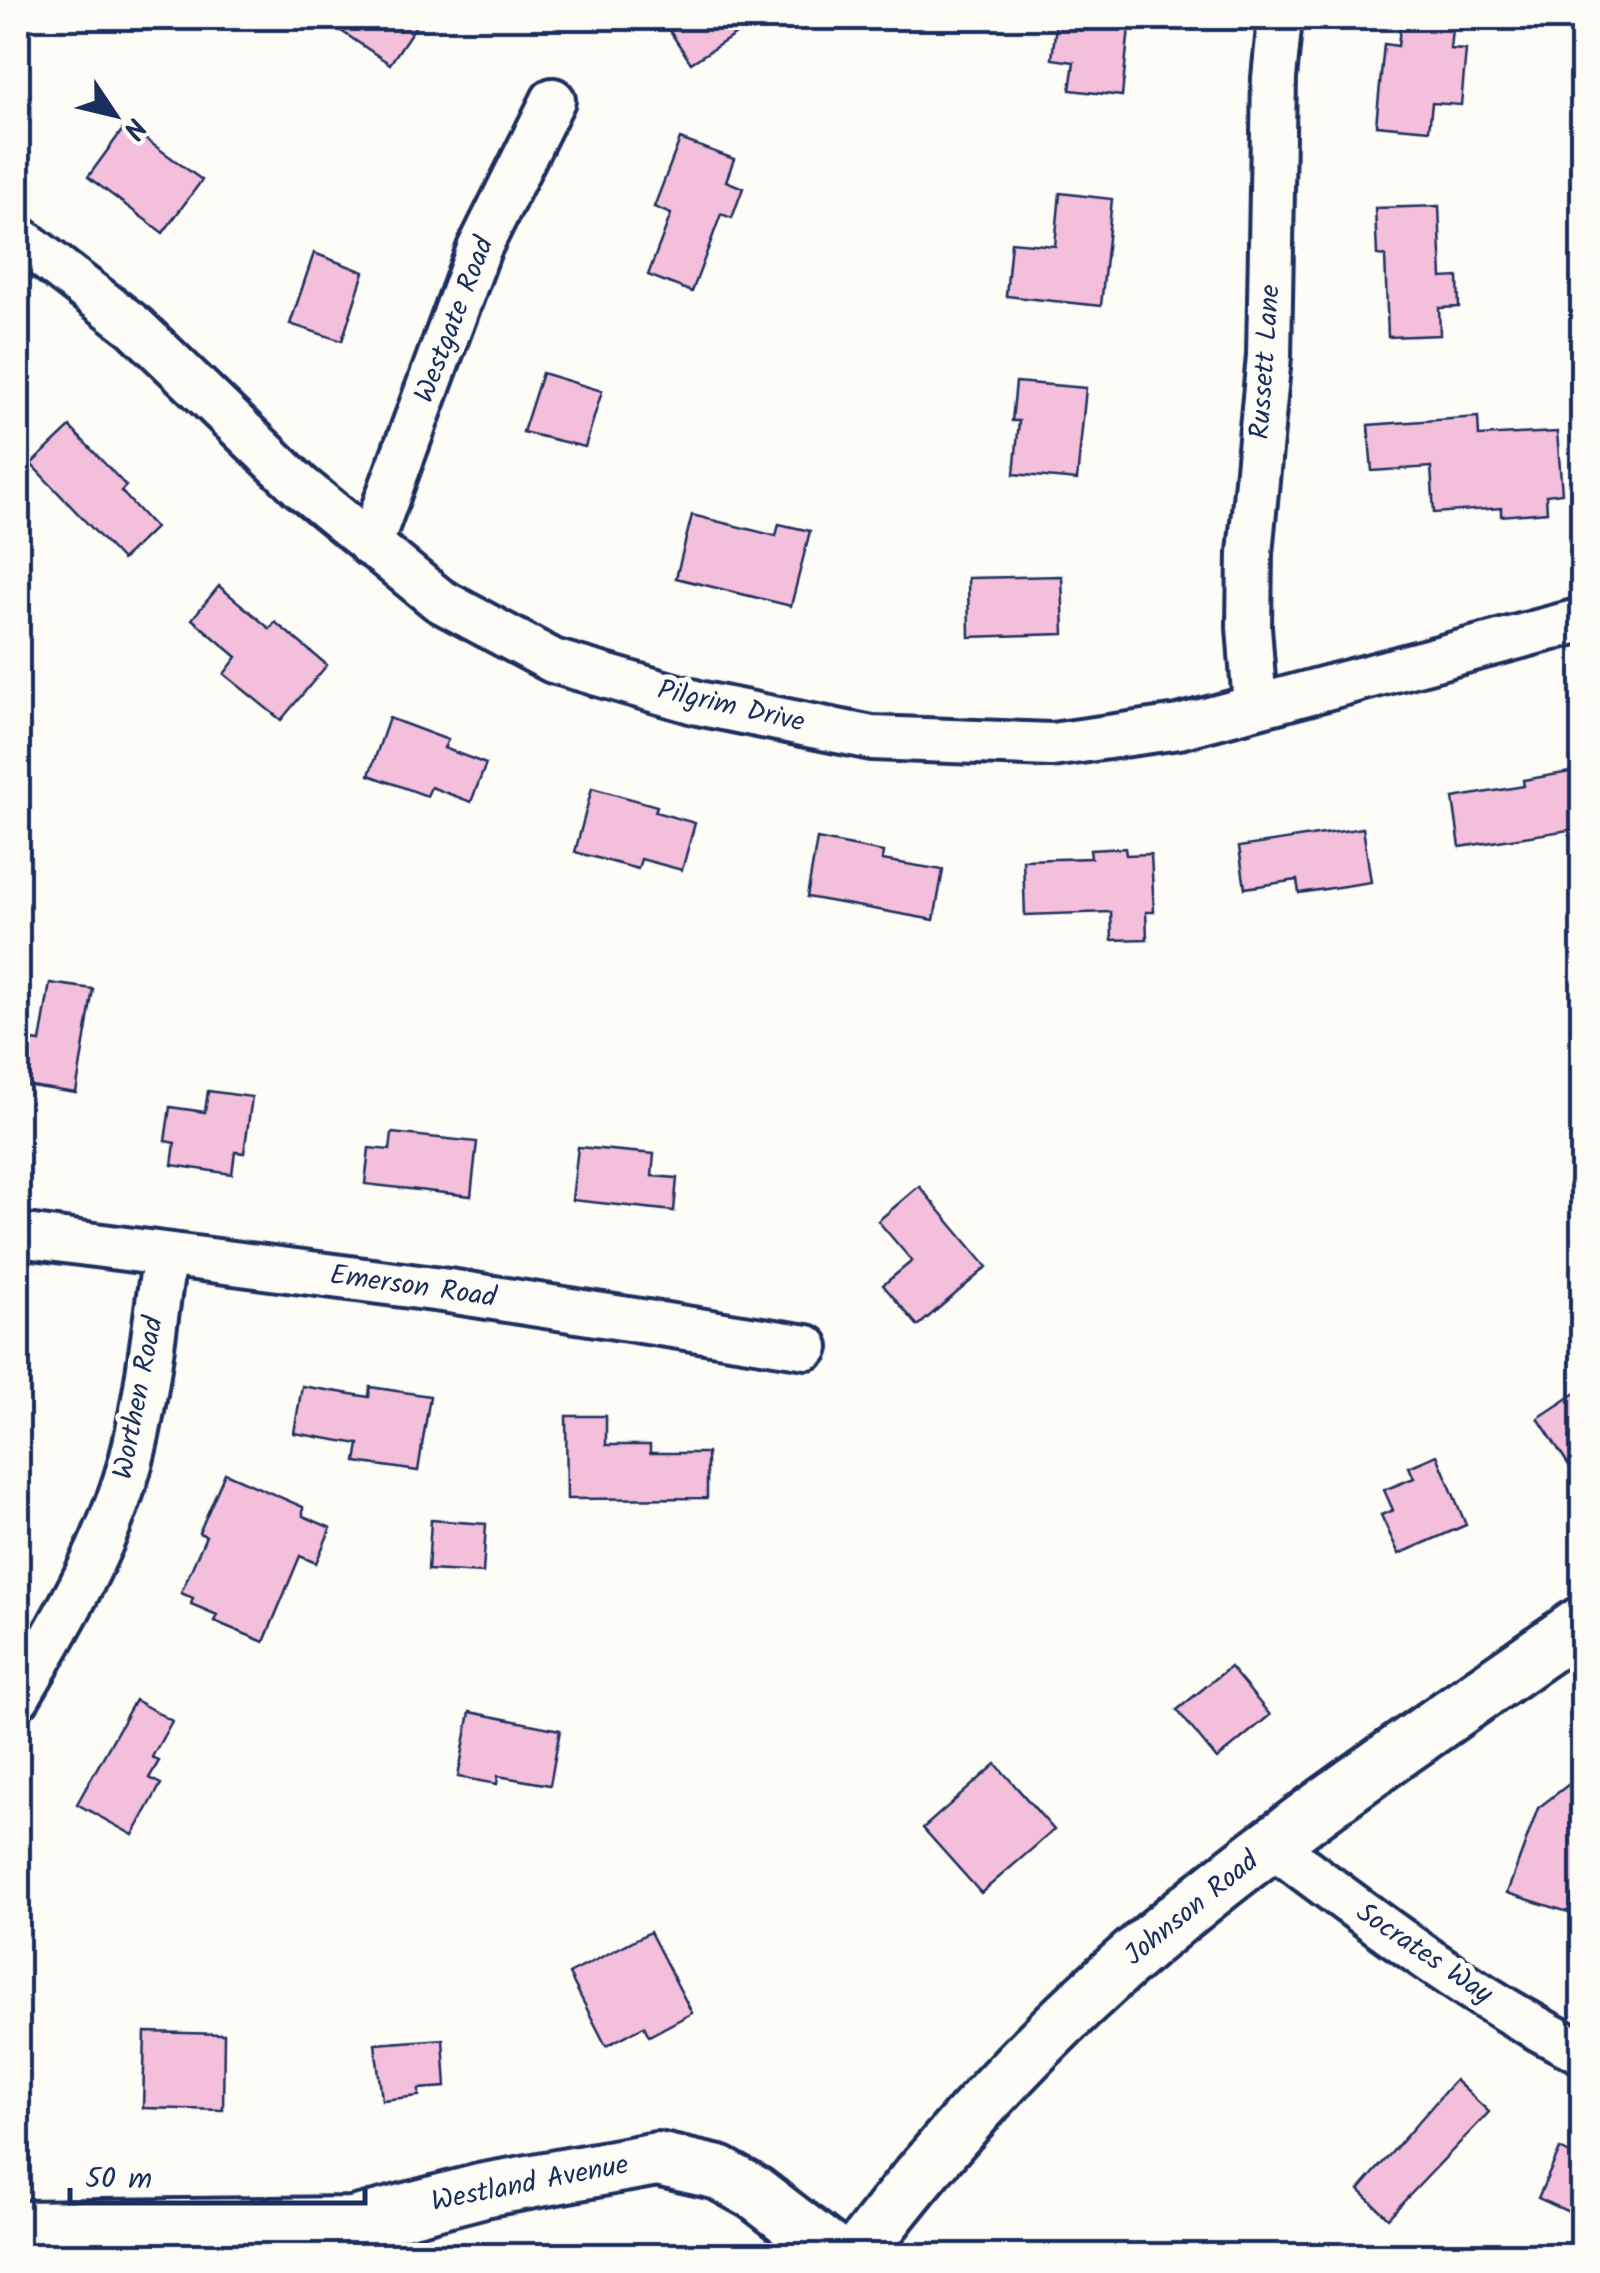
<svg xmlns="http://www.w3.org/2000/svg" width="1600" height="2273" font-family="Kalam,sans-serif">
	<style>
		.building { fill: #f3bfdb; stroke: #1b2f5e; stroke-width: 2.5 }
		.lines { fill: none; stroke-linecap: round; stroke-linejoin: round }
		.minor-casing { stroke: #1b2f5e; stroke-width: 50 }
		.tertiary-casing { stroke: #1b2f5e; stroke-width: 60 }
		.minor { stroke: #fdfcf7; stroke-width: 42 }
		.tertiary { stroke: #fdfcf7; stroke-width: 52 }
		.labels { text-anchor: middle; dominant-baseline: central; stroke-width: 10; stroke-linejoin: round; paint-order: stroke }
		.street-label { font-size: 28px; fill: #1b2f5e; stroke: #fdfcf7 }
	</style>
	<rect width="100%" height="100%" fill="#fdfcf7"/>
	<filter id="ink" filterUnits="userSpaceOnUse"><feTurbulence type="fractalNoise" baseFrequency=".01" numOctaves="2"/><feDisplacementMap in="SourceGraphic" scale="20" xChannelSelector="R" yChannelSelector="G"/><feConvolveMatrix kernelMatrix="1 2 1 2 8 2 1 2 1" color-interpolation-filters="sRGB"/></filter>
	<g filter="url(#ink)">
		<g class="building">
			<polygon points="322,18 421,18 390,64"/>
			<polygon points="661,18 761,18 691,63"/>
			<polygon points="1078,18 1130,18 1122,96 1070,90 1074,62 1052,59 1056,24 1077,27"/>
			<polygon points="1401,18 1453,18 1450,49 1466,50 1461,105 1432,103 1429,130 1376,125 1384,44 1398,46"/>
			<polygon points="126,125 202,180 163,233 88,177"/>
			<polygon points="680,139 734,159 726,181 743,188 732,218 721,214 692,292 648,275 671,214 654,207"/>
			<polygon points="1060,193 1112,199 1101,306 1006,296 1011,242 1055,246"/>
			<polygon points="1439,206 1442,278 1458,277 1459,307 1439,308 1440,335 1388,337 1385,256 1377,255 1375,208"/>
			<polygon points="314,253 364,272 342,341 290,324"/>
			<polygon points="542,373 602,391 585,447 523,432"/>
			<polygon points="1016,382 1086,388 1077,480 1014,474 1019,421 1012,421"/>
			<polygon points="1478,417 1479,436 1557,432 1562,493 1546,495 1547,512 1501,516 1501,508 1434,513 1431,467 1372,471 1368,425"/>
			<polygon points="70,427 126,486 121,491 155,528 122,560 31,464"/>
			<polygon points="692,515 776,536 779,524 810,531 791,606 676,578"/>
			<polygon points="1062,576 1064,634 969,637 968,578"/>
			<polygon points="219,586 270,629 275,622 327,665 281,720 224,674 237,657 192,619"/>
			<polygon points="389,718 448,740 444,748 486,764 471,802 431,787 427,796 369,775"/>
			<polygon points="1582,770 1582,828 1460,847 1453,798 1524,786 1523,780"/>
			<polygon points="592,788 657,806 655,812 695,823 682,870 641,859 638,869 575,852"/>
			<polygon points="1363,828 1371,882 1299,893 1297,880 1245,888 1239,847"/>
			<polygon points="817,839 883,852 882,860 943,870 934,920 807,897"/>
			<polygon points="1125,848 1126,855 1151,854 1154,912 1146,912 1147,939 1112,940 1111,912 1025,915 1023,860 1091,858 1090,850"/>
			<polygon points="50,983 93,989 76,1093 18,1084 18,1039 40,1042"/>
			<polygon points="208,1091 252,1097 244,1153 235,1152 232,1174 172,1165 175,1143 165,1141 170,1107 205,1112"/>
			<polygon points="392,1133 477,1142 471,1196 365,1184 369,1148 390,1150"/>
			<polygon points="578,1147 654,1154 652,1176 677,1178 674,1211 572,1200"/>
			<polygon points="919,1186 987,1267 918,1326 883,1285 912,1261 878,1221"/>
			<polygon points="302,1386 369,1397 370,1387 430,1396 418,1471 356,1462 359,1444 294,1433"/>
			<polygon points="1582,1389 1582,1485 1538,1418"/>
			<polygon points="566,1416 606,1416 606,1445 650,1445 650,1453 707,1453 707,1498 567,1499"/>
			<polygon points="1437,1455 1466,1525 1399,1554 1381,1515 1393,1510 1384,1490 1414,1478 1409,1467"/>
			<polygon points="225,1473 303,1507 303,1516 331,1528 316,1563 300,1556 264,1642 214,1621 217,1615 191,1604 193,1598 181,1593 206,1536 199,1533"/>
			<polygon points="431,1520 486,1524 483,1573 428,1570"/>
			<polygon points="1230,1667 1270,1715 1217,1759 1177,1710"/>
			<polygon points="135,1700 172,1721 152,1757 159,1761 149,1778 161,1784 133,1835 77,1804"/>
			<polygon points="470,1712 560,1730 550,1785 498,1776 497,1784 458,1777"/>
			<polygon points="996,1764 1054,1830 981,1893 923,1828"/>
			<polygon points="1582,1774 1582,1868 1568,1912 1507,1893 1538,1808"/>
			<polygon points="650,1932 692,2013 649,2036 644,2026 606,2046 569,1974"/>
			<polygon points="145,2032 224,2034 223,2110 143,2108"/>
			<polygon points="443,2039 446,2087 419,2089 419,2096 382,2100 375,2044"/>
			<polygon points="1455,2080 1489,2112 1388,2218 1359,2190"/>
			<polygon points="1560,2149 1582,2160 1582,2218 1538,2198"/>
		</g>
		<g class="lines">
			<defs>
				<g id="minor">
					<polyline points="18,237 135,327 300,486 439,600 553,661 698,703 872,738 1052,745 1179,727 1582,620"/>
					<polyline points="370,545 479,249 553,100"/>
					<polyline points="1255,706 1249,627 1250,553 1269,356 1274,78 1280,18"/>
					<polyline points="18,1235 449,1291 807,1347"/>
					<path d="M18 1697C63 1621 107 1547 131 1461 148 1395 154 1323 165 1255"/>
					<path d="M1272 1845C1371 1919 1471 1997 1582 2052"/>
				</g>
				<g id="tertiary">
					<polyline points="18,2228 353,2224 484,2190 657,2159 719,2173 755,2193 837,2256"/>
					<path d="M856 2256C942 2142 1041 2034 1150 1941 1286 1826 1436 1725 1582 1623"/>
				</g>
			</defs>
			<use href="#minor" class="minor-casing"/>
			<use href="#tertiary" class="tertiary-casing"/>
			<use href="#minor" class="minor"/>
			<use href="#tertiary" class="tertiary"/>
		</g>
	</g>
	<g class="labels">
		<g class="street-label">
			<text transform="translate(455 320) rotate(-69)">Westgate Road</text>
			<text transform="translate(1266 362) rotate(-86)">Russett Lane</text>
			<text transform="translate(731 707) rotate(13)">Pilgrim Drive</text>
			<text transform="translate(413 1287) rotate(8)">Emerson Road</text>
			<text transform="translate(139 1398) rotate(-79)">Worthen Road</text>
			<text transform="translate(1192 1909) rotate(-39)">Johnson Road</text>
			<text transform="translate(1424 1954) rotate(34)">Socrates Way</text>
			<text transform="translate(530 2184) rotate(-11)">Westland Avenue</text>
		</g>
	</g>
	<rect width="1600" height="2273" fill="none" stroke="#fdfcf7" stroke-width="60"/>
	<rect x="30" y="30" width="1540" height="2213" fill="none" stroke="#1b2f5e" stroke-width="4" filter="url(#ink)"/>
	<g transform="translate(115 115) rotate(125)" stroke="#fdfcf7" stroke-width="8" paint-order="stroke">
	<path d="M0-8L18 38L0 25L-18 38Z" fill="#1b2f5e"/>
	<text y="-15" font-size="28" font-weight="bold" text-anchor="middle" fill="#1b2f5e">N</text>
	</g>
	<path d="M70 2188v15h295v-15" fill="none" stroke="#1b2f5e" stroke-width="5"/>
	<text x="85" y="2188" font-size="30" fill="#1b2f5e" stroke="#fdfcf7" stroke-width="8" paint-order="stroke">50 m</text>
</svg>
